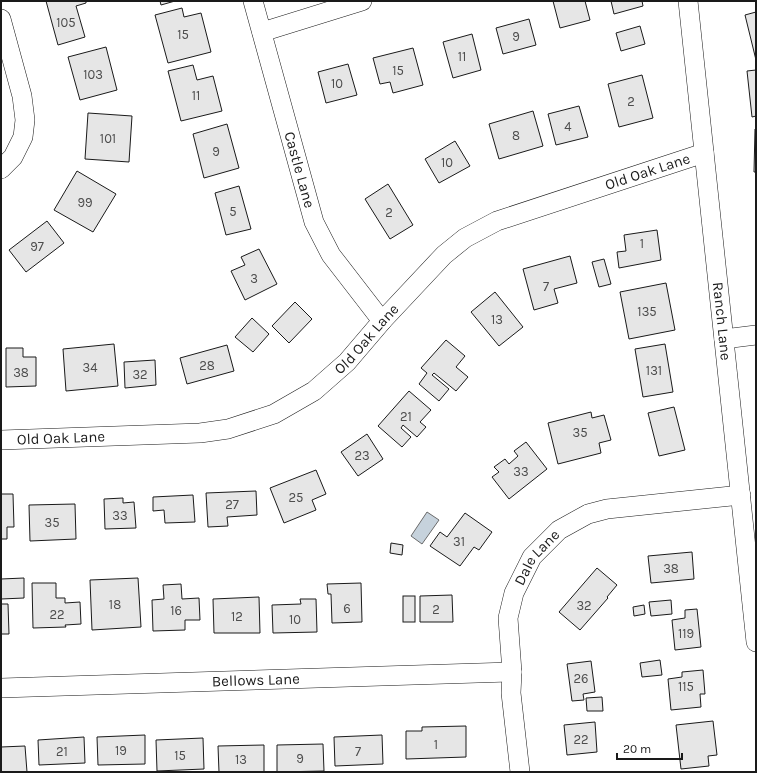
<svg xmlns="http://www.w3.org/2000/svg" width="757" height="773" font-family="Karla,sans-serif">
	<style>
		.water { fill: #c6d2dc; stroke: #6a6a6a }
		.building { fill: #e6e6e6; stroke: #1a1a1a }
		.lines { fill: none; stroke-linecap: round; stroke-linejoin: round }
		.street-casing { stroke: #1a1a1a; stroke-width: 20 }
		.street { stroke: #fff; stroke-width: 19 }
		.labels { text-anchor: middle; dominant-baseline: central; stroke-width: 3; stroke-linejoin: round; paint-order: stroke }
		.number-label { font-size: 13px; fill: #4d4d4d }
		.street-label { font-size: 15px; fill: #1a1a1a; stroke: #fff }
	</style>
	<rect width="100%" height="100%" fill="#fff"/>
	<polygon class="water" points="427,512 439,520 422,544 411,536"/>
	<g class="building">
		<polygon points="46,1 86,1 86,3 76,6 85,37 58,45"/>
		<polygon points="160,1 175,1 161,5"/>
		<polygon points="553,1 585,1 590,20 560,28"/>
		<polygon points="611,1 642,1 643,6 614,14"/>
		<polygon points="182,8 184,17 201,13 211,52 168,63 155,15"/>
		<polygon points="756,12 756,60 745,15"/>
		<polygon points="529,19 536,45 503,54 496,28"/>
		<polygon points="640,26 645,44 621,51 616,33"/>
		<polygon points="472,34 481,70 453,78 443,42"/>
		<polygon points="106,47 117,90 80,100 68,57"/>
		<polygon points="413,48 423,85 393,93 390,82 380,84 373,58"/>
		<polygon points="348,64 357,95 326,103 318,72"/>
		<polygon points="193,65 197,80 213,76 222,111 181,121 168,71"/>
		<polygon points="756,70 756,116 752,117 747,71"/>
		<polygon points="642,75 653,118 619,127 608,84"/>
		<polygon points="579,106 588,137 556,145 548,114"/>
		<polygon points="533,111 543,146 499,159 489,124"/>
		<polygon points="88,113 132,116 129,162 85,159"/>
		<polygon points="227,124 239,168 204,178 193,134"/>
		<polygon points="755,129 756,129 756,172 754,172"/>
		<polygon points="455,141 470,166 439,183 425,159"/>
		<polygon points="77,171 116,194 93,232 54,210"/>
		<polygon points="388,184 413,225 390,239 365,199"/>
		<polygon points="239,186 251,229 226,235 215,193"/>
		<polygon points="47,221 64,243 26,272 9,250"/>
		<polygon points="657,230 661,260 619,268 617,252 626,251 624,235"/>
		<polygon points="259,249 277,284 245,300 231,271 245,265 241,257"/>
		<polygon points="570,256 577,283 554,289 558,303 534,310 523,269"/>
		<polygon points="604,259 611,284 599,287 592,262"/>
		<polygon points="666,283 675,330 629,339 620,292"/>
		<polygon points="495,292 523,327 499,346 471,312"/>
		<polygon points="295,302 312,319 289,343 272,326"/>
		<polygon points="252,318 269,334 253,352 235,337"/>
		<polygon points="446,340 465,356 456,367 468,377 456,391 434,373 432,375 449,389 439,401 419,384 427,373 421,368"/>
		<polygon points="114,344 118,386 66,391 63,349"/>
		<polygon points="665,344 673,392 643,397 635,349"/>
		<polygon points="227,345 234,371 187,384 180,358"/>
		<polygon points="6,348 23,348 23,357 36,357 36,386 6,387"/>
		<polygon points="155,360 156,385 125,388 124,362"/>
		<polygon points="409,391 431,410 420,422 426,427 417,437 403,425 401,428 411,437 402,447 378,426"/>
		<polygon points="674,407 685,450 659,456 648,413"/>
		<polygon points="591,412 592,418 604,415 611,440 599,443 601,453 558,464 548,423"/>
		<polygon points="367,434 383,459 358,476 341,452"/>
		<polygon points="526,442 547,469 509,499 492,477 499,472 494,467 505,459 509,464 518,456 514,451"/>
		<polygon points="316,470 326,494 312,500 316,510 284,523 270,488"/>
		<polygon points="256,491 257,515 227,517 228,526 208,527 206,493"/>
		<polygon points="1,494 13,494 14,527 7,527 7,539 1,539"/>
		<polygon points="193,495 195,522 165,523 164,510 153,511 153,497"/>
		<polygon points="123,498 123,503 134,502 136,528 105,529 104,499"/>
		<polygon points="75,504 76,539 30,541 29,505"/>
		<polygon points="465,513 492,532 479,550 474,547 460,566 430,546 440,532 447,537"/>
		<polygon points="391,543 403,545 402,555 390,553"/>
		<polygon points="692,552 694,579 651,583 648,556"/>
		<polygon points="597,568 617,585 607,597 608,598 580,630 559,612"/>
		<polygon points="24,578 24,598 1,599 1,579"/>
		<polygon points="138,578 141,627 92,630 90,580"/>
		<polygon points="32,583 56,583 56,598 65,598 65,603 80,602 81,624 65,625 66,627 33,628"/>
		<polygon points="361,583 362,622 332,623 331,594 328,594 327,584"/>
		<polygon points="181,584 182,599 199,598 200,620 185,620 185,630 153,631 152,600 164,599 163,585"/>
		<polygon points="452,595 453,622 420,622 420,596"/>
		<rect x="403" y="596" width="12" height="26"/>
		<polygon points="259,597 260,633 214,633 213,599"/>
		<polygon points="300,599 316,599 317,632 273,633 272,605 301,604"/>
		<polygon points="671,600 672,614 651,616 649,602"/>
		<polygon points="1,604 8,604 9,634 1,634"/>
		<polygon points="644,605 645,614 634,616 633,607"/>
		<polygon points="697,609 701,647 675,650 672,620 685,618 685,610"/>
		<polygon points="660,660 662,675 642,677 640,663"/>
		<polygon points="591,661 595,692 583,694 584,700 572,701 567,664"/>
		<polygon points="703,670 705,694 700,694 701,707 671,710 668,679 682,677 682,672"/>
		<polygon points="602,697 603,711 587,711 586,698"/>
		<polygon points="713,721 717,755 708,756 709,766 681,769 676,725"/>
		<polygon points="595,722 597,752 567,755 564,725"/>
		<polygon points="466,726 466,757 406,759 406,731 422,731 422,727"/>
		<polygon points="145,735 145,764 98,765 97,737"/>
		<polygon points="382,735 383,764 335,766 334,737"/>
		<polygon points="84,737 85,763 39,765 38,740"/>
		<polygon points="203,738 204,769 157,771 156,740"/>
		<polygon points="323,744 324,771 277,772 277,745"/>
		<polygon points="264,745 264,772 219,772 218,746"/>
		<polygon points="25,746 27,772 1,772 1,747"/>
	</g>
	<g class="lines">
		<defs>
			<g id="street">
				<path id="s1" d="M253 1 314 222 331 255 382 321"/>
				<path id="s2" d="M688 1 756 642"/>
				<polyline points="1,19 22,96 25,120 23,137 13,157 1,169"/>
				<polyline points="262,32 362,1"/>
				<polyline points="724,339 756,335"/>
				<path id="s3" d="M1 440 200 433 228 429 274 414 314 391 347 362 382 321 444 255 465 238 497 221 704 153"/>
				<path id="s4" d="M1 688 512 672"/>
				<path id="s5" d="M520 772 511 693 512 672 508 618 514 593 532 557 559 530 588 514 607 509 741 495"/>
			</g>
		</defs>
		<use href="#street" class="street-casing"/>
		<use href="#street" class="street"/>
	</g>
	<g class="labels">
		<g class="number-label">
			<text x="66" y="22">105</text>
			<text x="183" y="34">15</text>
			<text x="516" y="36">9</text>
			<text x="462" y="56">11</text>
			<text x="398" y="70">15</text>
			<text x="93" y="74">103</text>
			<text x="337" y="83">10</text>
			<text x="196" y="95">11</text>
			<text x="631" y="101">2</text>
			<text x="568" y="126">4</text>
			<text x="516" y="135">8</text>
			<text x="108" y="138">101</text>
			<text x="216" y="151">9</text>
			<text x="447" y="162">10</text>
			<text x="85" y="202">99</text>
			<text x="233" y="211">5</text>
			<text x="389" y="212">2</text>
			<text x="642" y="243">1</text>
			<text x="37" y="246">97</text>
			<text x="254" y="278">3</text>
			<text x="546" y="286">7</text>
			<text x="647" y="311">135</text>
			<text x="497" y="319">13</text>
			<text x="207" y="365">28</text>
			<text x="90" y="367">34</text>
			<text x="654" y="370">131</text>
			<text x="21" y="372">38</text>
			<text x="140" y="374">32</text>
			<text x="406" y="416">21</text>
			<text x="580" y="432">35</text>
			<text x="362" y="455">23</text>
			<text x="521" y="471">33</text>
			<text x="296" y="497">25</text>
			<text x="232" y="504">27</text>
			<text x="120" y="515">33</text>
			<text x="52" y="522">35</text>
			<text x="459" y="541">31</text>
			<text x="671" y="568">38</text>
			<text x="115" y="604">18</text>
			<text x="584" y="605">32</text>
			<text x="347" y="608">6</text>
			<text x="436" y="609">2</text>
			<text x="176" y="610">16</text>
			<text x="57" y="614">22</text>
			<text x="237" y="616">12</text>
			<text x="295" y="619">10</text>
			<text x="686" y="633">119</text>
			<text x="581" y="678">26</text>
			<text x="686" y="686">115</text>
			<text x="581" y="739">22</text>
			<text x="436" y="744">1</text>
			<text x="121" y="750">19</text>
			<text x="62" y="751">21</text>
			<text x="358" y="751">7</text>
			<text x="180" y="755">15</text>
			<text x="300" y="758">9</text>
			<text x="241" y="759">13</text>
		</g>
		<g class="street-label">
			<text stroke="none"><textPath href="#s1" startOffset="175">Castle Lane</textPath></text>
			<text stroke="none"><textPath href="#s3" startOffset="732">Old Oak Lane</textPath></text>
			<text stroke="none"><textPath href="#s2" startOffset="322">Ranch Lane</textPath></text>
			<text stroke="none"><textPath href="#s3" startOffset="396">Old Oak Lane</textPath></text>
			<text stroke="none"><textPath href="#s3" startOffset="60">Old Oak Lane</textPath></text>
			<text stroke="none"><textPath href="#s5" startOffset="223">Dale Lane</textPath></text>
			<text stroke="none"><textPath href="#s4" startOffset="255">Bellows Lane</textPath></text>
		</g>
	</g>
	<rect width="757" height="773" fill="none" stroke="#1a1a1a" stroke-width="4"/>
	<path d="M617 753v6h65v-6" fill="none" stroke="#1a1a1a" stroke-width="2"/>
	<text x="623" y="753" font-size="12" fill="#1a1a1a" stroke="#ffffff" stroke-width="3" paint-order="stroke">20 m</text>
</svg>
